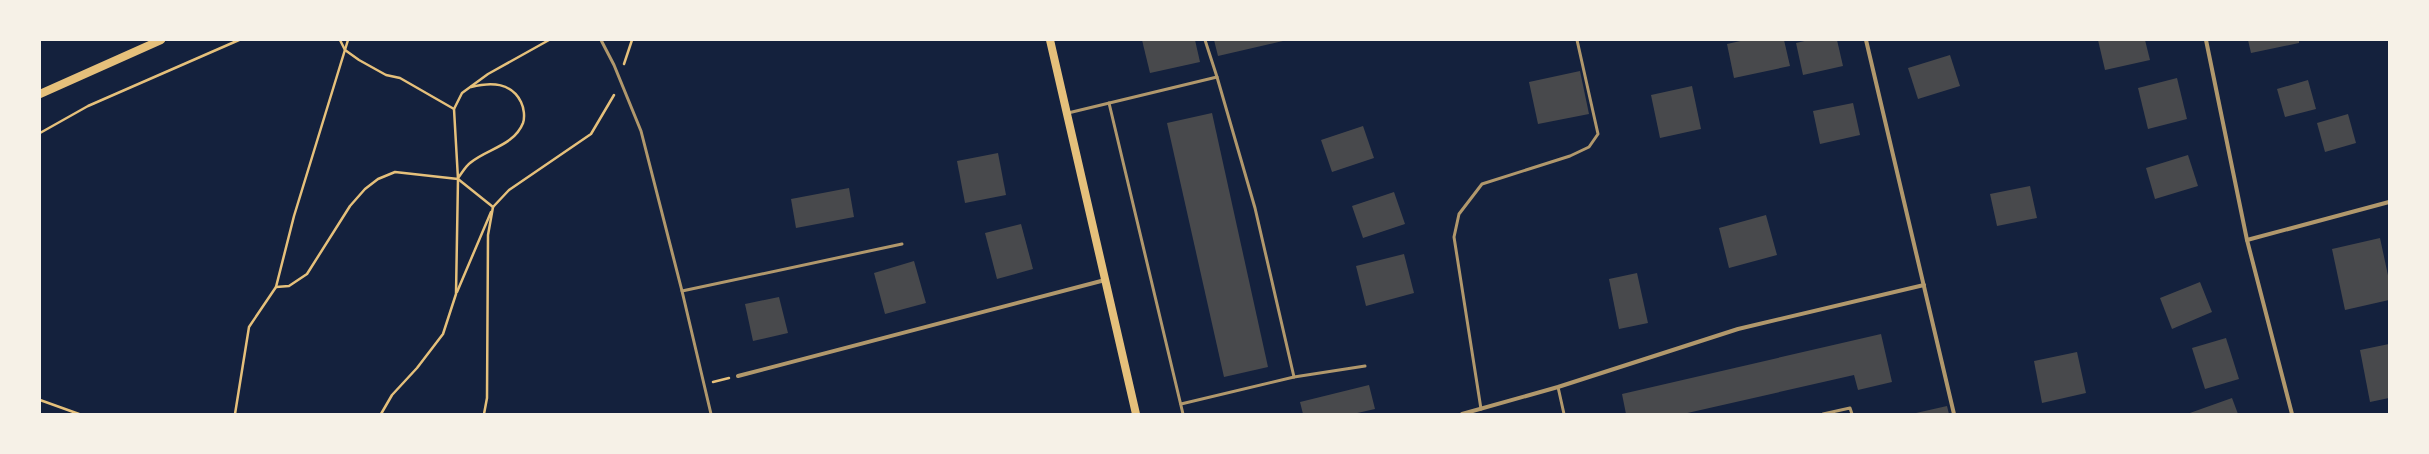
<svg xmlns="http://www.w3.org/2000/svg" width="2429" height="454" font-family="'Alegreya Sans',sans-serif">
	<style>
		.building { fill: #48494c }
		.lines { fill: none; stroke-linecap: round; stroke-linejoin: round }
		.path { stroke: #e5c07b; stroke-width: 2.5 }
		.service { stroke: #b1986c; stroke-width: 3 }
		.minor { stroke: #b1986c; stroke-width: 4 }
		.secondary { stroke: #e5c07b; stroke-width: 8 }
	</style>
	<rect width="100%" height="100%" fill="#14213d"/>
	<g class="building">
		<polygon points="1142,40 1195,40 1200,62 1150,73"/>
		<polygon points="1214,40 1283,40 1283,41 1218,56"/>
		<polygon points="1745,40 1784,40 1790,66 1734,78 1727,44"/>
		<polygon points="1809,40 1837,40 1843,66 1803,75 1796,43"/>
		<polygon points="2098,40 2145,40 2150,60 2105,70"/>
		<polygon points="2248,40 2299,40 2299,43 2251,53"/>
		<polygon points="1950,55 1960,86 1918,99 1908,68"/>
		<polygon points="1580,71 1589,114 1538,124 1529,82"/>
		<polygon points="2177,78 2187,119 2148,129 2138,88"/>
		<polygon points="2308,80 2316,109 2285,117 2277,89"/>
		<polygon points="1692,86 1701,129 1660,138 1651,95"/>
		<polygon points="1853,103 1860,135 1820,144 1813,111"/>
		<polygon points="1212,113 1268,367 1224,377 1167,123"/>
		<polygon points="2348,114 2356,143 2325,152 2317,123"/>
		<polygon points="1363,126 1374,158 1332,172 1321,140"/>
		<polygon points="998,153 1006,195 965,203 957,161"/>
		<polygon points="2188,155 2198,186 2155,199 2146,168"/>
		<polygon points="2030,186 2037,218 1997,226 1990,194"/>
		<polygon points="849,188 854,217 796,228 791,199"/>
		<polygon points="1394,192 1405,224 1363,238 1352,206"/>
		<polygon points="1766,215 1777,255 1729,268 1719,228"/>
		<polygon points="1021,224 1033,269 997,279 985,233"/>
		<polygon points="2380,238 2389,280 2389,300 2345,310 2332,249"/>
		<polygon points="1404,254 1414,293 1366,306 1356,266"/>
		<polygon points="914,261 926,303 885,314 874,273"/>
		<polygon points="1637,273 1648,323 1619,329 1609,279"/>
		<polygon points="2200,282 2212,312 2172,329 2160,298"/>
		<polygon points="779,297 788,333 753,341 745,304"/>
		<polygon points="1881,334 1892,382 1858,390 1854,375 1683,414 1626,414 1622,394"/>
		<polygon points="2226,338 2239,379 2205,389 2192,348"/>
		<polygon points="2389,344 2389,398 2370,402 2360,350"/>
		<polygon points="2077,352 2086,393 2042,403 2034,361"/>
		<polygon points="1369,385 1375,409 1353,414 1303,414 1300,402"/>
		<polygon points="2232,398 2238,414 2187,414"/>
		<polygon points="1947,406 1949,414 1916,414 1916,413"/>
	</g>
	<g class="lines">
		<g class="path">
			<polyline points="340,40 345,50 359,60 386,75 400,78 454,109"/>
			<polyline points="624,64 632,40"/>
			<polyline points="40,133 88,106 239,40"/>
			<path d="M458 178C462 173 465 167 470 163 486 149 514 146 523 123 525 117 524 108 521 102 511 82 491 82 471 87"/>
			<polyline points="276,287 289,286 307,274 350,206 365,189 378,179 395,172 458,179 493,207"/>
			<polyline points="457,292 491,212"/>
			<polyline points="713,382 729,378"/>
			<polyline points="40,400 79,414"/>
			<polyline points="235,414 249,327 276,287 294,216 348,40"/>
			<polyline points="381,414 392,395 417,368 443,334 456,294 458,179 454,109 462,93 488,74 549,40"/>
			<polyline points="484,414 487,398 488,235 493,207 509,190 591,134 614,95"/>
		</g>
		<g class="service">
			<polyline points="601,40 614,65 641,131 682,291 902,244"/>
			<polyline points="1217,77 1255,208 1294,377"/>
			<polyline points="1109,103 1183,414"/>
			<polyline points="1068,113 1217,77 1205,40"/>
			<polyline points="682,291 711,414"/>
			<polyline points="1558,387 1564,414"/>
			<polyline points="1181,404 1294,377 1365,366"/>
			<polyline points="1481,409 1454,237 1459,214 1482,184 1570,156 1589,147 1598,134 1577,40"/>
			<polyline points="1823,414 1850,408 1852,414"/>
		</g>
		<g class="minor">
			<polyline points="1866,40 1954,414"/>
			<polyline points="2206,40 2247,240 2292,414"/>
			<polyline points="2247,240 2389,202"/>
			<polyline points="738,376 1105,280"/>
			<polyline points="1462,414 1558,387 1738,329 1924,285"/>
		</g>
		<g class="secondary">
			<polyline points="1050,40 1136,414"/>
			<polyline points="40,94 161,40"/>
		</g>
	</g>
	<rect width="2429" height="454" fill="none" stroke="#f6f1e7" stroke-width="82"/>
</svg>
